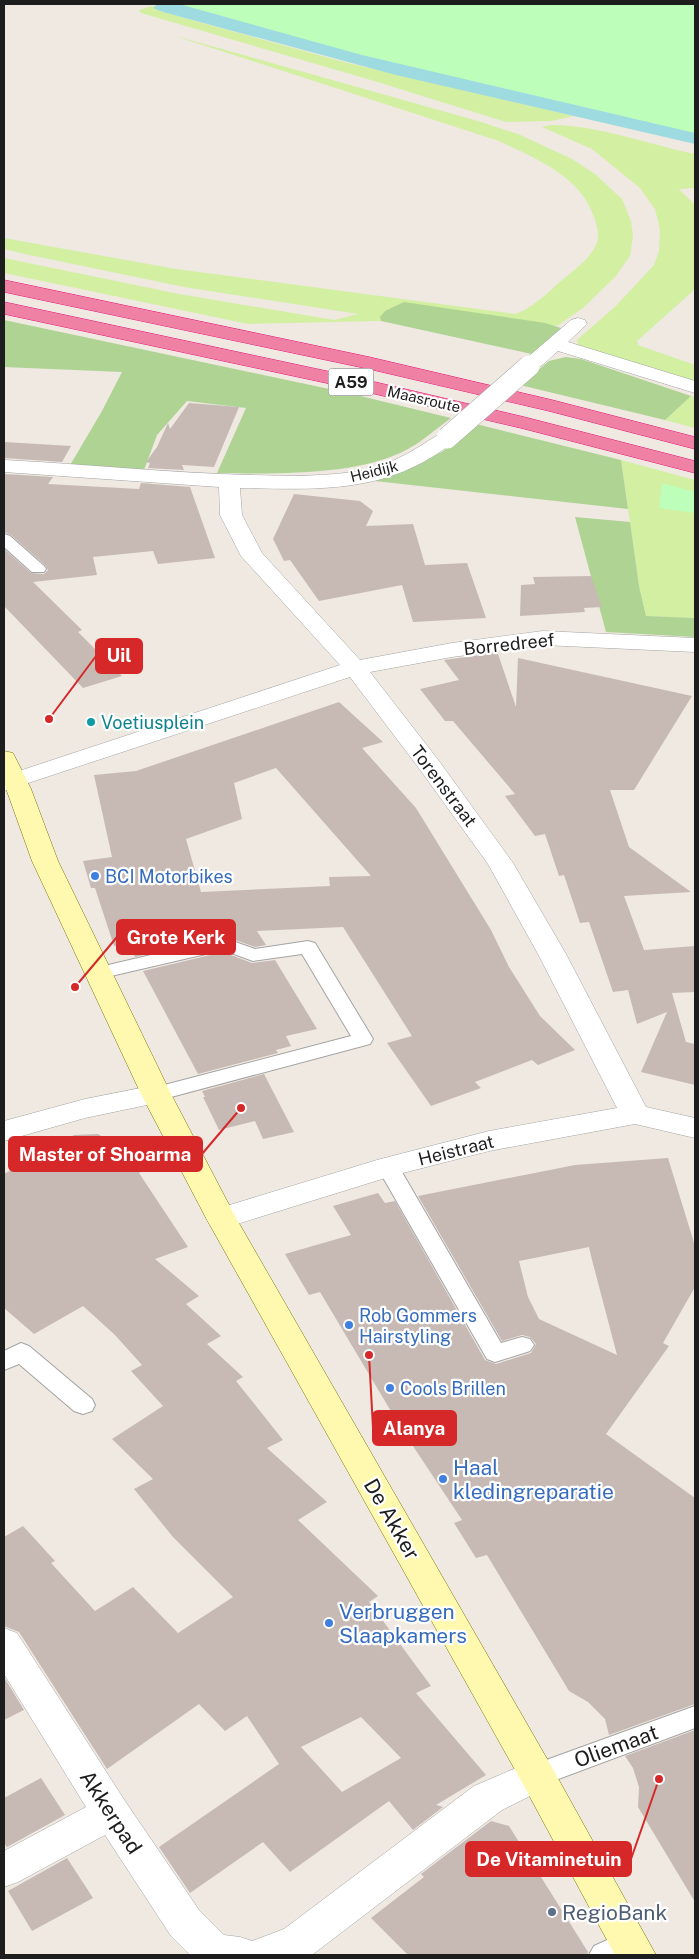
<svg xmlns="http://www.w3.org/2000/svg" width="699" height="1959" font-family="'Public Sans',sans-serif">
	<style>
		.grass { fill: #d2efa2 }
		.forest { fill: #aed392 }
		.park { fill: #bdfeba }
		.water { fill: #9edbe1 }
		.building { fill: #c7bab5; fill-rule: evenodd }
		.lines { fill: none; stroke-linecap: round; stroke-linejoin: round }
		.lane-casing { stroke: #a4a4a4; stroke-width: 2 }
		.street-casing { stroke: #a4a4a4; stroke-width: 1 }
		.secondary-casing { stroke: #787500; stroke-width: 1 }
		.highway-casing { stroke: #e91378; stroke-width: 1 }
		.lane { fill: #fff; fill-rule: evenodd }
		.street { fill: #fff; fill-rule: evenodd }
		.secondary { fill: #fff9b0; fill-rule: evenodd }
		.highway { fill: #ef81a4; fill-rule: evenodd }
		.street-bridge-casing { stroke: #a4a4a4; stroke-width: 22; stroke-linecap: butt }
		.street-bridge { stroke: #fff; stroke-width: 21 }
		.culture-dot { fill: #0f9aa8; stroke: #fff; stroke-width: 2 }
		.shop-dot { fill: #3f7fe0; stroke: #fff; stroke-width: 2 }
		.service-dot { fill: #5c6f8a; stroke: #fff; stroke-width: 2 }
		.labels { text-anchor: middle; dominant-baseline: central; stroke-width: 4.5; stroke-linejoin: round; paint-order: stroke }
		.far-street-label { font-size: 15px; fill: #1d1d1d; stroke: #fff }
		.shield { fill: #fff; stroke: #616161; stroke-width: 1 }
		.shield-label { font-size: 16px; font-weight: bold; fill: #1d1d1d }
		.street-label { font-size: 18px; fill: #1d1d1d; stroke: #fff }
		.culture-label { font-size: 18px; fill: #0d838f; stroke: #fff; text-anchor: start }
		.shop-label { font-size: 18px; fill: #366cbe; stroke: #fff; text-anchor: start }
		.near-shop-label { font-size: 21px; fill: #366cbe; stroke: #fff; text-anchor: start }
		.near-street-label { font-size: 21px; fill: #1d1d1d; stroke: #fff }
		.near-service-label { font-size: 21px; fill: #4e5e75; stroke: #fff; text-anchor: start }
		.leader { fill: none; stroke: #d62828; stroke-width: 2 }
		.callout-dot { fill: #d62828; stroke: #fff; stroke-width: 2 }
		.callout { fill: #d62828; stroke: #d62828; stroke-width: 2 }
		.callout-label { font-size: 19px; text-anchor: middle; font-weight: bold; fill: #fff }
	</style>
	<rect width="100%" height="100%" fill="#efe9e2"/>
	<g class="grass">
		<polygon points="152,6 163,12 344,62 574,116 551,121 506,122 371,80 141,13 139,10"/>
		<path d="M172 35 478 121 518 134 572 159 595 174 622 199 631 221 633 236 630 256 616 276 583 308 557 326 380 317 381 321 248 324 4 273V258L179 294 334 320 358 314 184 287 25 254 4 249V238L176 269 515 314C534 308 551 289 567 276 578 267 595 254 598 239 599 232 596 223 594 217 581 176 534 158 499 141Z"/>
		<path d="M550 125C594 124 651 145 695 154V188L679 189 695 205V287L692 292 637 341 638 345 695 365V386L600 355 578 346 577 340 616 306 654 265 659 251 660 229 655 209 640 188 592 149 542 127Z"/>
		<polygon points="691,396 695,397 695,428 665,420"/>
		<polygon points="621,460 695,480 695,618 646,616 639,586"/>
	</g>
	<g class="forest">
		<polygon points="404,302 545,323 564,329 536,355 381,321 380,317 385,311"/>
		<path d="M4 320 348 393 451 418C437 428 423 441 408 449 360 476 272 474 217 473L246 408 187 401 157 435 144 470 69 467 102 411 122 372 4 367Z"/>
		<polygon points="566,357 581,359 691,396 665,420 520,385 549,361"/>
		<polygon points="476,424 621,460 628,509 366,480 419,462 442,452"/>
		<polygon points="575,517 630,522 639,586 646,616 695,618 695,637 606,632"/>
	</g>
	<g class="park">
		<polygon points="162,4 695,4 695,138 398,71"/>
		<polygon points="662,483 695,492 695,513 659,508"/>
	</g>
	<polygon class="water" points="157,4 179,4 362,55 695,133 695,144 396,75 163,12 153,8"/>
	<g class="building">
		<polygon points="189,403 239,407 214,467 182,465 184,470 148,468 150,463 146,462 157,447 168,423 170,429"/>
		<polygon points="4,442 71,446 62,462 4,458"/>
		<polygon points="4,474 53,477 48,484 139,489 141,483 190,487 215,558 158,564 153,551 93,557 97,575 33,582 82,630 78,632 122,676 83,688 4,606 4,549 31,573 44,574 48,570 45,565 11,535 4,532"/>
		<polygon points="294,494 360,501 373,511 366,526 413,524 425,565 467,563 486,618 413,622 402,585 319,601 290,560 284,561 273,539"/>
		<polygon points="591,576 602,607 584,608 585,612 520,616 521,585 535,584 533,577"/>
		<polygon points="495,653 498,654 516,707 518,658 692,696 634,790 610,790 629,847 691,892 624,896 644,950 695,946 695,992 672,993 686,1042 695,1044 695,1085 641,1072 667,1012 637,1024 628,990 613,992 589,922 580,923 564,875 559,876 545,834 535,836 505,796 515,794 453,721 445,721 420,689 459,680 444,660"/>
		<path d="M339 702 383 742 362 748 416 808 491 930 509 967 540 1016 575 1050 538 1065 532 1060 475 1082 481 1088 431 1106 387 1043 412 1036 343 927 257 931 266 945 255 947 224 936 135 957 129 944 114 946 95 888H91L83 861 112 857 94 775 136 771ZM276 768 371 876 329 877 330 886 201 892 186 839 242 819 234 783Z"/>
		<polygon points="223,952 252,963 275,960 317,1029 286,1036 291,1046 276,1050 278,1053 198,1074 143,971"/>
		<polygon points="264,1074 294,1132 263,1139 255,1121 219,1130 203,1097 205,1097 202,1091"/>
		<path d="M98 1134 150 1167 139 1173 188 1247 155 1259 199 1296 186 1304 221 1336 207 1344 243 1377 236 1381 283 1440 267 1448 327 1502 298 1520 378 1596 369 1602 431 1686 416 1693 486 1775 436 1805 443 1807 413 1830 389 1801 290 1872 263 1842 190 1893 159 1847 279 1764 247 1716 225 1731 199 1704 107 1769 19 1632 4 1626V1537L23 1526 55 1561 51 1563 95 1611 133 1587 178 1633 233 1597 173 1537 134 1489 153 1479 112 1439 163 1406 131 1371 142 1365 115 1335 83 1306 34 1334 4 1308V1174L74 1135ZM361 1717 401 1758 342 1792 301 1747Z"/>
		<path d="M668 1158 695 1246V1287L663 1343 669 1346 606 1434 695 1498V1704L609 1735 605 1719 588 1702 569 1691 487 1555 476 1558 454 1523 462 1520 401 1428 320 1292 309 1295 285 1254 351 1235 333 1206 378 1193 385 1203 395 1201 485 1360 496 1364 531 1353 536 1344 530 1337 522 1335 502 1341 418 1196 575 1165ZM589 1247 591 1256 617 1355 539 1319 528 1297 519 1261Z"/>
		<polygon points="4,1677 24,1710 4,1720"/>
		<polygon points="695,1730 695,1902 638,1807 639,1787 633,1768 625,1756"/>
		<polygon points="41,1778 65,1815 7,1847 4,1843 4,1798"/>
		<polygon points="491,1821 509,1826 588,1952 587,1955 408,1955 371,1918 424,1877 421,1874"/>
		<polygon points="67,1858 93,1898 32,1931 8,1891"/>
	</g>
	<g class="lines">
		<defs>
			<g id="lane">
				<polygon points="4,534 10,536 44,566 46,569 44,572 32,572 4,547"/>
				<polygon points="224,938 255,949 308,941 315,943 373,1039 370,1044 156,1101 149,1099 145,1094 149,1089 351,1036 302,954 253,961 223,950 98,979 91,977 88,973 91,969"/>
				<polygon points="388,1160 396,1162 399,1167 501,1343 522,1337 530,1339 534,1345 530,1351 495,1362 487,1359 377,1167 380,1162"/>
				<polygon points="21,1343 29,1346 92,1399 95,1405 92,1411 83,1414 74,1411 19,1364 4,1370 4,1351"/>
				<polygon points="695,1706 695,1728 537,1787 527,1783 523,1775 527,1767"/>
				<polygon points="629,1930 639,1934 644,1943 639,1952 633,1955 589,1955 594,1946"/>
			</g>
			<g id="street">
				<path d="M578 318 585 320 587 324 568 342 695 381V393L558 351C547 360 537 374 522 370L519 366 522 362 571 320Z"/>
				<path d="M447 432 454 434 457 438 454 442C440 452 427 461 411 468 358 493 297 489 240 488L242 515 262 553 360 660 452 643 543 631 695 638V652L543 645 452 657 370 672 439 761 513 863 566 954 646 1107 695 1118V1138L635 1124 489 1151 395 1175 221 1229 210 1225 206 1218 210 1211 377 1160 489 1131 617 1108 538 954 488 864 421 771 350 677 4 791V776L340 665 241 556 220 515 219 487 4 472V460C86 464 168 473 251 475 289 476 327 477 365 470 383 466 401 458 417 448 427 442 436 435 447 432Z"/>
				<polygon points="156,1085 166,1087 171,1094 166,1101 85,1118 4,1141 4,1121 85,1099"/>
				<polygon points="4,1628 17,1633 125,1801 199,1910 224,1935 240,1937 252,1941 284,1929 474,1786 537,1759 550,1764 556,1775 550,1786 502,1810 312,1955 190,1955 171,1936 105,1835 18,1882 4,1887 4,1851 86,1807 4,1674"/>
			</g>
			<polygon id="secondary" points="4,751 13,753 31,789 58,861 171,1094 236,1218 550,1764 656,1955 615,1955 524,1786 206,1218 141,1094 32,861 4,783"/>
			<g id="highway">
				<polygon points="4,280 369,357 552,400 695,437 695,449 549,411 369,369 4,292"/>
				<polygon points="4,302 345,375 524,417 695,461 695,473 521,428 345,387 4,314"/>
			</g>
		</defs>
		<use href="#lane" class="lane-casing"/>
		<use href="#street" class="street-casing"/>
		<use href="#secondary" class="secondary-casing"/>
		<use href="#highway" class="highway-casing"/>
		<use href="#lane" class="lane"/>
		<use href="#street" class="street"/>
		<use href="#secondary" class="secondary"/>
		<use href="#highway" class="highway"/>
		<defs>
			<polyline id="street-bridge" points="447,438 529,366"/>
		</defs>
		<use href="#street-bridge" class="street-bridge-casing"/>
		<use href="#street-bridge" class="street-bridge"/>
	</g>
	<circle class="culture-dot" cx="91" cy="722" r="5"/>
	<g class="shop-dot">
		<circle cx="95" cy="876" r="5"/>
		<circle cx="349" cy="1325" r="5"/>
		<circle cx="390" cy="1388" r="5"/>
		<circle cx="443" cy="1479" r="5"/>
		<circle cx="329" cy="1623" r="5"/>
	</g>
	<circle class="service-dot" cx="552" cy="1912" r="5"/>
	<g class="labels">
		<g class="far-street-label">
			<text transform="translate(424 399) rotate(13)">Maasroute</text>
			<text transform="translate(374 471) rotate(-14)">Heidijk</text>
		</g>
		<rect class="shield" x="328.5" y="368.5" width="45" height="27" rx="4"/>
		<g class="shield-label">
			<text x="351" y="382">A59</text>
		</g>
		<g class="street-label">
			<text transform="translate(509 644) rotate(-6)">Borredreef</text>
			<text transform="translate(444 786) rotate(53)">Torenstraat</text>
			<text transform="translate(456 1150) rotate(-14)">Heistraat</text>
		</g>
		<g class="culture-label">
			<text x="101" y="722">Voetiusplein</text>
		</g>
		<g class="shop-label">
			<text x="105" y="876">BCI Motorbikes</text>
			<text x="359" y="1315">Rob Gommers<tspan x="359" dy="21">Hairstyling</tspan></text>
			<text x="400" y="1388">Cools Brillen</text>
		</g>
		<g class="near-shop-label">
			<text x="453" y="1467">Haal<tspan x="453" dy="24">kledingreparatie</tspan></text>
			<text x="339" y="1611">Verbruggen<tspan x="339" dy="24">Slaapkamers</tspan></text>
		</g>
		<g class="near-street-label">
			<text transform="translate(392 1519) rotate(60)">De Akker</text>
			<text transform="translate(616 1746) rotate(-20)">Oliemaat</text>
			<text transform="translate(111 1812) rotate(57)">Akkerpad</text>
		</g>
		<g class="near-service-label">
			<text x="562" y="1912">RegioBank</text>
		</g>
	</g>
	<path class="leader" d="M49 719L96 656M75 987L117 937M241 1108L202 1154M369 1355L373 1428M659 1779L631 1859"/>
	<g class="callout-dot">
		<circle cx="49" cy="719" r="5"/>
		<circle cx="75" cy="987" r="5"/>
		<circle cx="241" cy="1108" r="5"/>
		<circle cx="369" cy="1355" r="5"/>
		<circle cx="659" cy="1779" r="5"/>
	</g>
	<g class="callout">
		<rect x="96" y="639" width="46" height="34" rx="5"/>
		<rect x="117" y="920" width="118" height="34" rx="5"/>
		<rect x="9" y="1137" width="193" height="34" rx="5"/>
		<rect x="373" y="1411" width="83" height="34" rx="5"/>
		<rect x="466" y="1842" width="165" height="34" rx="5"/>
	</g>
	<g class="callout-label">
		<text x="119" y="662">Uil</text>
		<text x="176" y="944">Grote Kerk</text>
		<text x="105" y="1161">Master of Shoarma</text>
		<text x="414" y="1435">Alanya</text>
		<text x="549" y="1866">De Vitaminetuin</text>
	</g>
	<rect width="699" height="1959" fill="none" stroke="#1d1d1d" stroke-width="10"/>
</svg>
